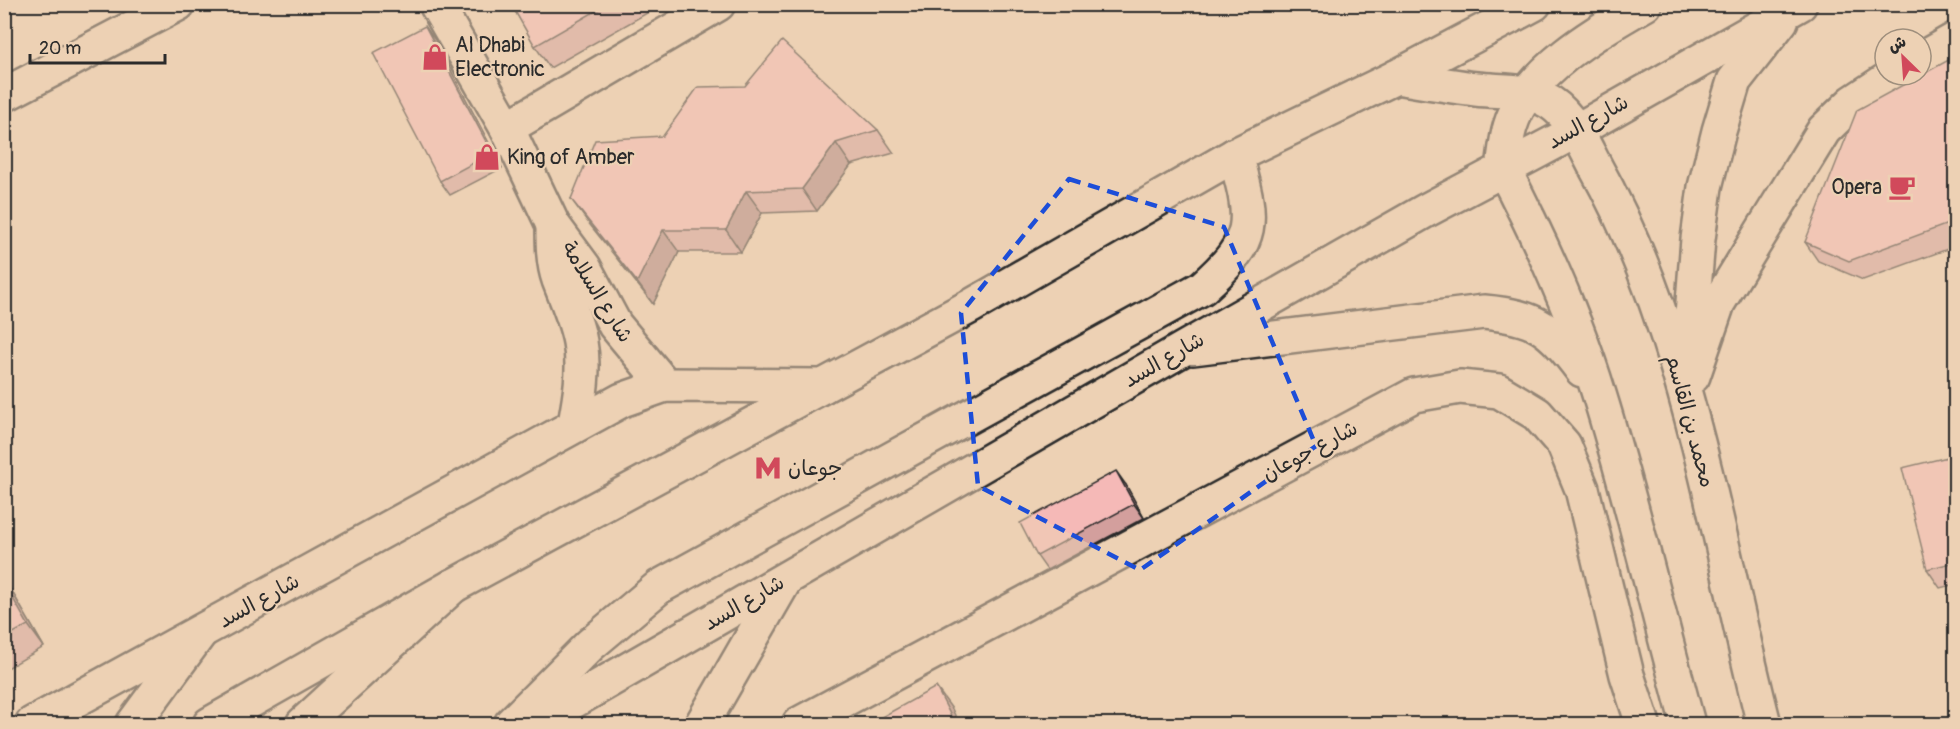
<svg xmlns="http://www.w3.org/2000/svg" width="1960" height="729" font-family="Pangolin,'Playpen Sans Arabic',sans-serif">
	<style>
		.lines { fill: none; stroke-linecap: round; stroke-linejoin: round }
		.street-casing { stroke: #2b2b2b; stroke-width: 38 }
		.secondary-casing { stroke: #2b2b2b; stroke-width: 38 }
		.primary-casing { stroke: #2b2b2b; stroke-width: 38 }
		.street { stroke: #edd1b4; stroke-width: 33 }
		.secondary { stroke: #edd1b4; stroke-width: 33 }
		.primary { stroke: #edd1b4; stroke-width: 33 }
		.wall { fill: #d39f9d; stroke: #2b2b2b; stroke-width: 1.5 }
		.shaded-wall { fill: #ac8280; stroke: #2b2b2b; stroke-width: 1.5 }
		.building { fill: #f5b9b7; stroke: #2b2b2b; stroke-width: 1.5 }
		.marked { fill: none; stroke: #1d4ed8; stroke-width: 4.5; stroke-dasharray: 12 8; stroke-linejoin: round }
		.labels { text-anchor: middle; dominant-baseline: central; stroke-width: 4.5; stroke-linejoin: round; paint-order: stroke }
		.poi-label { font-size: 21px; fill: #2b2b2b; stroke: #edd1b4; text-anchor: start }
		.street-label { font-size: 21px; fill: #2b2b2b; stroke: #edd1b4 }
	</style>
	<rect width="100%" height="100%" fill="#edd1b4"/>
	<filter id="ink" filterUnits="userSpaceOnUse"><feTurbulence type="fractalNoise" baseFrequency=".0167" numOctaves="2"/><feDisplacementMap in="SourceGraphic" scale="12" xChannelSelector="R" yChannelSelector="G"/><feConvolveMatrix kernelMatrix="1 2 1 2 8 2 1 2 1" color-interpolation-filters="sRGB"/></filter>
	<g filter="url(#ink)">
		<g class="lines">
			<defs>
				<g id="street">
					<polyline points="436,4 507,128 553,225 584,267 615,325 665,385"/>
					<polyline points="1921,59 1956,39"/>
					<polyline points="4,95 178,4"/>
					<polyline points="507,128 718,4"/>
					<path d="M553 225C553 244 553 263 559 280 567 301 576 320 580 342 585 369 580 397 575 424"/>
					<polyline points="1693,376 1718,303 1824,130 1853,102 1894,75"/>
					<polyline points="32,724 622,400 665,385 823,386"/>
					<polyline points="799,724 1414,395 1460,387 1499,391 1537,414 1564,445 1582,489 1627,675 1643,724"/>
				</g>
				<g id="secondary">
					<path d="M1396 77C1422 81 1449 86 1476 89 1503 92 1527 88 1551 103 1572 117 1584 145 1595 166 1690 336 1716 538 1764 724"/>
					<path d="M1503 168C1541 241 1575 316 1599 394 1633 503 1658 615 1688 724"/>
					<path d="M1503 168C1505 155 1506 140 1510 127 1526 72 1597 31 1645 4"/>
					<path d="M1193 348 1484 312C1538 317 1550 328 1582 370"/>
					<polyline points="1687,378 1698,239 1705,187 1719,131 1734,81 1781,21"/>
					<polyline points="133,724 200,633"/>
					<polyline points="210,724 453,586 973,305 1235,155 1396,77 1534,4"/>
					<path d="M511 724 590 645 659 587 1202 288C1257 239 1254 223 1235 155"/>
					<polyline points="534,724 1183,349 1425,211 1576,131 1800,4"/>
					<polyline points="702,724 785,580"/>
				</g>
				<polyline id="primary" points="303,724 453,586"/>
			</defs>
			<use href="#street" class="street-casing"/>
			<use href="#secondary" class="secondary-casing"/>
			<use href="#primary" class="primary-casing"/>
			<use href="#street" class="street"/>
			<use href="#secondary" class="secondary"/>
			<use href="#primary" class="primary"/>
		</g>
		<g class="wall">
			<polygon points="511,4 663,4 550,68 535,46"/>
			<polygon points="435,40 502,168 450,195 440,181"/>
			<polygon points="1956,56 1956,246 1863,280 1818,261 1805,242"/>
			<polygon points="878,130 894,153 851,165 817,211 762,213 741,252 679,252 653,304 587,221 571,199"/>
			<polygon points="1956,455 1956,584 1940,588 1927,569"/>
			<polygon points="1126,485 1144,518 1047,570 1037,556"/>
			<polygon points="4,578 44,647 4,670"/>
		</g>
		<g class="shaded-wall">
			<polygon points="425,26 435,40 502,168 492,153"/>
			<polygon points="836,143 851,165 817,211 802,189"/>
			<polygon points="746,191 762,213 741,252 726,230"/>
			<polygon points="663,230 679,252 653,304 637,282"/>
			<polygon points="1116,471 1126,485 1144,518 1134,504"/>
			<polygon points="4,578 44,647 28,625 4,583"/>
			<polygon points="936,687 952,709 959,724 955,724"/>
		</g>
		<g class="building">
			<polygon points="511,4 608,4 535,46"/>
			<polygon points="425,26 492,153 440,181 373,53"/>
			<polygon points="782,41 878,130 836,143 802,189 746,191 726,230 663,230 637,282 571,199 595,140 663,136 698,87 745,86"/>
			<polygon points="1956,56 1956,221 1849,261 1805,242 1857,110"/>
			<polygon points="1956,455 1956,562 1927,569 1902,468"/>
			<polygon points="1116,471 1134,504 1037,556 1020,523"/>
			<polygon points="4,583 28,625 4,638"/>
			<polygon points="936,687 955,724 869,724"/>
		</g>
	</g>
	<path d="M0 0H1960V729H0ZM1069 179 1224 227 1316 446 1140 570 978 486 961 313Z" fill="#edd1b4" fill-opacity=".55" fill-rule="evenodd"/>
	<path class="marked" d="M1069 179 1224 227 1316 446 1140 570 978 486 961 313Z"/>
	<defs>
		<symbol id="shop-bare" viewBox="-9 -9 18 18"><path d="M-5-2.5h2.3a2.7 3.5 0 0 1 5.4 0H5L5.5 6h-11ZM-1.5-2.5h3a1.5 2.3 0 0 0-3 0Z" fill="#d1495b" stroke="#edd1b4" stroke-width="2.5" paint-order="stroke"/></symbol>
		<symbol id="cafe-bare" viewBox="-9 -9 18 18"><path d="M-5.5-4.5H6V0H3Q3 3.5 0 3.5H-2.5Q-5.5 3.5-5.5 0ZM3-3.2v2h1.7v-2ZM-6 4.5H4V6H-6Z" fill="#d1495b" stroke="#edd1b4" stroke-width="2.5" paint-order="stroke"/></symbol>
		<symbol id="metro-bare" viewBox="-9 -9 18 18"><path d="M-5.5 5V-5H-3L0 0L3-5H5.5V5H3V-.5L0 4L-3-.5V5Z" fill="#d1495b" stroke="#edd1b4" stroke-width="2.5" paint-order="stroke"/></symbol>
	</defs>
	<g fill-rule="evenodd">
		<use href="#shop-bare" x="416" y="38" width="38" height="38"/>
		<use href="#shop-bare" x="468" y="138" width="38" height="38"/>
		<use href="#cafe-bare" x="1883" y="168" width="38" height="38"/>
		<use href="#metro-bare" x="749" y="449" width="38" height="38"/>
	</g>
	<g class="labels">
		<g class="poi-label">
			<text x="455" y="45">Al Dhabi<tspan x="455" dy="24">Electronic</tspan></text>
			<text x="507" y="157">King of Amber</text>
			<text x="1882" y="187" text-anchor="end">Opera</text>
			<text x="788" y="468">جوعان</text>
		</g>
		<g class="street-label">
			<text transform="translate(1588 122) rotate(-29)">شارع السد</text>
			<text transform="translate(597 292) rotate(58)">شارع السلامة</text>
			<text transform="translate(1164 360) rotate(-30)">شارع السد</text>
			<text transform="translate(1690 421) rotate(75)">محمد بن القاسم</text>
			<text transform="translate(1310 451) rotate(-28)">شارع جوعان</text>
			<text transform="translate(259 601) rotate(-29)">شارع السد</text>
			<text transform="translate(744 603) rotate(-30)">شارع السد</text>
		</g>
	</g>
	<rect width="1960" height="729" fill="none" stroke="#edd1b4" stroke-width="24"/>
	<rect x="12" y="12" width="1936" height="705" fill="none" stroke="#2b2b2b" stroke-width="2" filter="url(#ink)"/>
	<g transform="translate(1903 57) rotate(335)"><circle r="28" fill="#edd1b4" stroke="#9f8f7d" stroke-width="1.5"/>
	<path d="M0-4.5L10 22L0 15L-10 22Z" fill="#d1495b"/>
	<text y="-9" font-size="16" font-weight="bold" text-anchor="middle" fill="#2b2b2b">ش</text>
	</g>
	<path d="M30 54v9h135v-9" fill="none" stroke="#2b2b2b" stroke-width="3"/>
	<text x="39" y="54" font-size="18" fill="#2b2b2b" stroke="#edd1b4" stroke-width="4.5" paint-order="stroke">20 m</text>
</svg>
